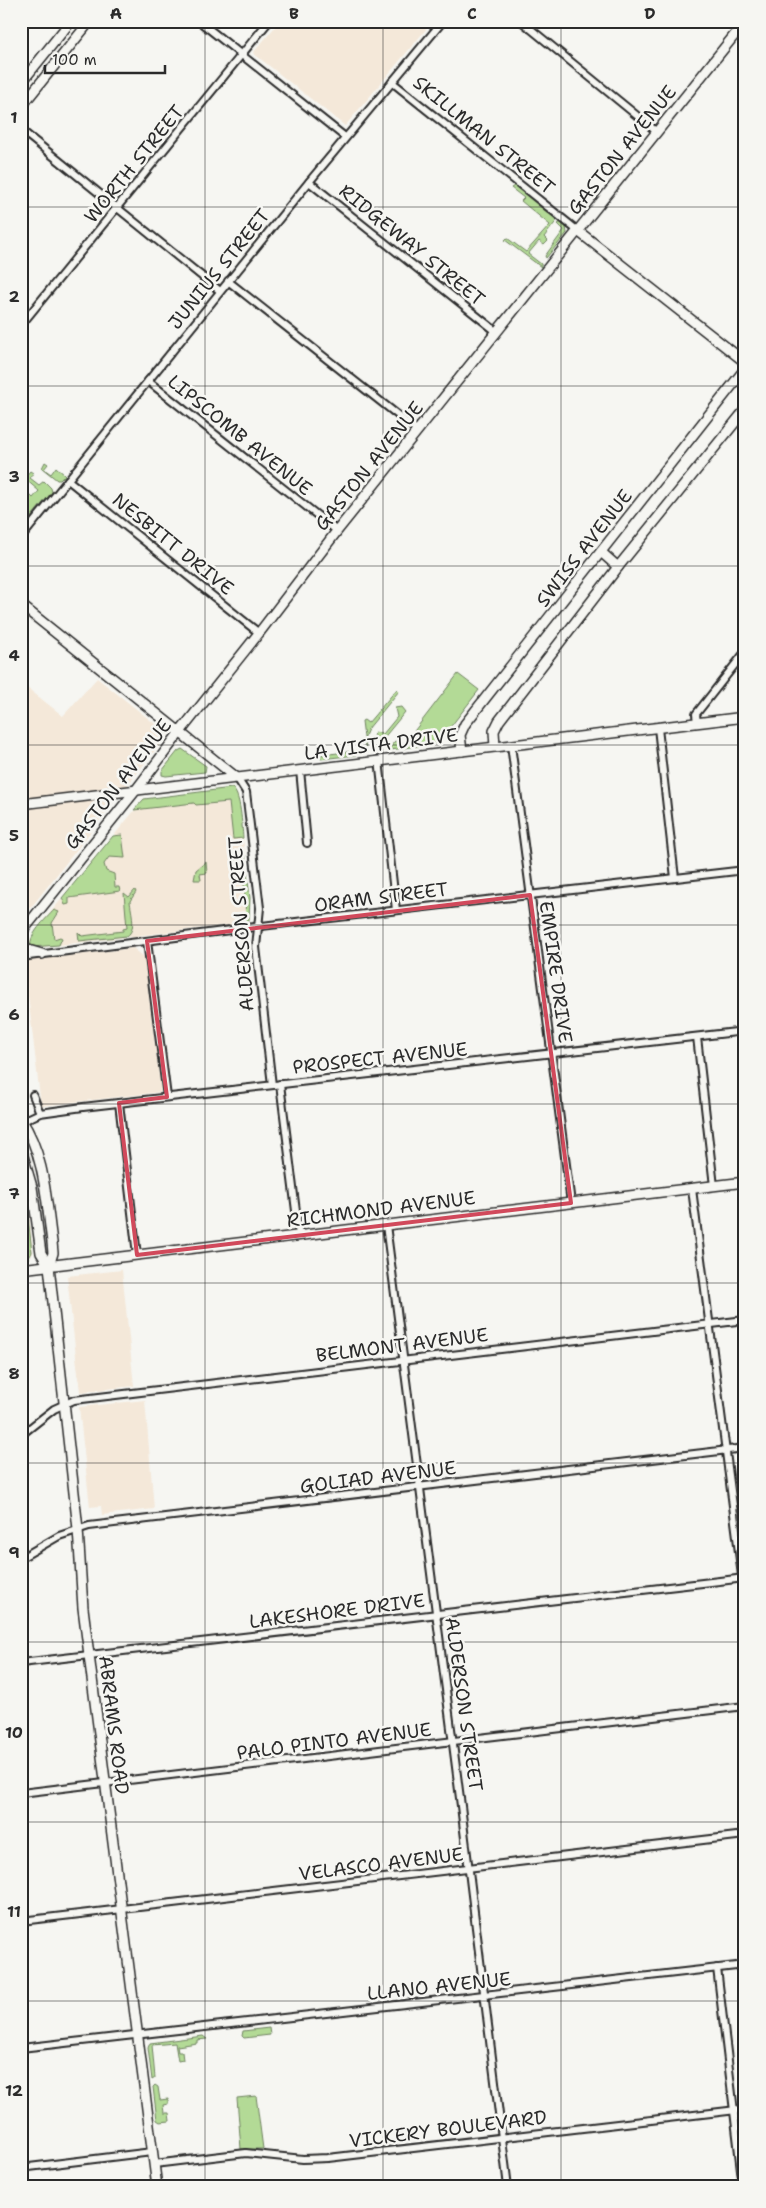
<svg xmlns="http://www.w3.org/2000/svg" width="766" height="2208" font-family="'Shantell Sans',sans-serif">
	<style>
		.built { fill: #f4e8d9 }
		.green { fill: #b3da96; stroke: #6f8260 }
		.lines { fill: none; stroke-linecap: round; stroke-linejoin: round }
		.street-casing { stroke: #2b2b2b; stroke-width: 10 }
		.secondary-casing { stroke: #2b2b2b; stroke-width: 12 }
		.street { stroke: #f6f6f2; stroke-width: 6 }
		.secondary { stroke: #f6f6f2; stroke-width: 9 }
		.marked { fill: none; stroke: #d1495b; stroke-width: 4; stroke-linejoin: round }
		.grid { fill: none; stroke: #2b2b2b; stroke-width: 1; stroke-opacity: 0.55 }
		.labels { text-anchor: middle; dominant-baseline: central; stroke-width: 5; stroke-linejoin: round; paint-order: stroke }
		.street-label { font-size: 19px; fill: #2b2b2b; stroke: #f6f6f2 }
		.neatline { fill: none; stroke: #2b2b2b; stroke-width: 2 }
		.grid-label { font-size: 16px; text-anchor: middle; font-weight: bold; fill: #2b2b2b }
	</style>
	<rect width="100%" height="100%" fill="#f6f6f2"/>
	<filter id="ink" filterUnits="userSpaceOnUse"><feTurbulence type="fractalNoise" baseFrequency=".02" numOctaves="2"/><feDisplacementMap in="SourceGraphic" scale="10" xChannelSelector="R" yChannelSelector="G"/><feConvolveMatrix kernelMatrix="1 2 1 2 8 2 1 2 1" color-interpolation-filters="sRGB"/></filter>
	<g filter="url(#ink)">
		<g class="built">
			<polygon points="280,21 433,21 345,126 253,53"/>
			<polygon points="97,678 168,734 21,920 21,683 63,716"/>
			<polygon points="233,789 238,796 241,821 250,899 249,921 245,923 34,948 29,946 30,940 45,919 144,799"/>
			<polygon points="133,948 144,957 161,1092 41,1106 24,961"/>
			<polygon points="21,1167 26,1182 33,1253 29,1259 21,1260"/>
			<polygon points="122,1270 134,1386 80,1392 67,1276"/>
			<polygon points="145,1400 154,1509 102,1515 101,1506 90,1507 79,1407"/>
		</g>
		<g class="green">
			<polygon points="514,186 516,186 558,219 544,237 548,241 544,245 539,241 528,254 541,264 541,267 505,240 507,238 526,252 550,225 521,201 524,198 511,188"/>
			<polygon points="561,222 566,227 567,233 546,258 545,256 564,230 558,224"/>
			<polygon points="45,462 48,464 44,469 51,474 56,467 65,475 60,480 57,480 42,468"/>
			<polygon points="30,471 33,473 30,478 39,485 44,481 51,488 52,492 21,529 21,505 30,495 33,498 39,491 24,478"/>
			<polygon points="458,674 479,690 438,743 391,750 390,747 395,741 405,743"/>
			<polygon points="397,689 399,691 368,729 365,736 366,754 362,721 364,720 368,723"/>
			<polygon points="401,707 405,712 382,740 374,737 375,732 383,734 397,717 395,708"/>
			<polygon points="182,749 206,766 205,772 166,776 162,775 162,771 178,751"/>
			<polygon points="356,751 356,755 321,759 320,755"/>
			<path d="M232 788C241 794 242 826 243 838L233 839 229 802 196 805 194 803 134 810 144 799Z"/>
			<polygon points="122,835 125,858 109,857 104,864 106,871 114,874 115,887 119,887 120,891 69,898 69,904 65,905 62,898 113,836"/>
			<polygon points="245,855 250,898 249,920 241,923 239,920 246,919 243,869 237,870 235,856"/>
			<polygon points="206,862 207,873 200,874 201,880 194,880 196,870"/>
			<path d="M135 890 136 892 130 901C131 912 137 929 127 936L79 941 78 932 82 936 123 931V929L127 928 124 893 129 897Z"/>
			<path d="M54 910 59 912 52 923 54 939 60 937 62 938 59 945 31 947C28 935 46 919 54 910Z"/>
			<polygon points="21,1199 26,1199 32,1252 29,1258 21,1261"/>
			<polygon points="269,2028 270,2035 244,2038 242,2036 243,2031"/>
			<polygon points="203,2036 207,2039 197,2040 197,2043 177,2046 178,2052 182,2052 183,2060 178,2061 175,2043 152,2045 155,2078 152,2080 148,2048 150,2043"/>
			<polygon points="155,2085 158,2087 160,2100 168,2099 168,2104 163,2105 164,2113 169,2113 170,2121 160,2122 157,2120 153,2087"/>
			<polygon points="256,2096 263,2149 241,2149 237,2098"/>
		</g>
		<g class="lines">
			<defs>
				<g id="street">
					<polyline points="199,21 345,137"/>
					<polyline points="521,21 657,132"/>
					<polyline points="392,82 578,231"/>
					<polyline points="21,130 220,291"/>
					<polyline points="309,182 497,332"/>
					<polyline points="228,281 418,431"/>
					<polyline points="21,325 269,21"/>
					<polyline points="148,381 337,531"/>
					<polyline points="68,480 259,633"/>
					<polyline points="21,538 309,182 443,21"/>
					<polyline points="697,723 696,714 745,652"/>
					<polyline points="658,728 675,878"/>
					<polyline points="511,745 571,1203"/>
					<polyline points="379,760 396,910"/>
					<polyline points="300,770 307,843"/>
					<polyline points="237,778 246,792 260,908 256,947 272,1085"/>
					<polyline points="147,941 167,1097"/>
					<polyline points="21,957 270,925 745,870"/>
					<polyline points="697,1037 714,1186"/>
					<polyline points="280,1084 299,1235"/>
					<polyline points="33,1095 40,1113"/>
					<polyline points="119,1103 137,1255"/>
					<polyline points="21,1122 40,1113 83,1107 745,1031"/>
					<polyline points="692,1189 745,1599"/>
					<polyline points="386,1225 461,1806 508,2187"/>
					<polyline points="21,1435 54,1409 74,1400 745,1320"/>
					<polyline points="21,1558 59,1536 89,1526 745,1448"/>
					<polyline points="21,1663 745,1578"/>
					<polyline points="21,1793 745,1706"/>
					<polyline points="21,1921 745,1835"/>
					<polyline points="717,1968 743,2187"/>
					<polyline points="21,2048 745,1965"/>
					<polyline points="154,2164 246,2153 303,2159 328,2158 745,2109"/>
					<polyline points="21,2168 152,2152"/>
				</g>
				<g id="secondary">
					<polyline points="21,83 71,21"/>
					<polyline points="21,107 90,21"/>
					<polyline points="578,231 745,362"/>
					<polyline points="601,552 618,567"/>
					<polyline points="21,605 237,778"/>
					<polyline points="495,747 494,731 499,721 618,567 745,410"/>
					<polyline points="462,751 460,735 465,724 745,369"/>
					<polyline points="21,804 745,717"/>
					<polyline points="21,933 136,790 180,732 259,633 337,531 745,22"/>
					<polyline points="21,942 25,949 42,954"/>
					<path d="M21 1119C45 1155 46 1200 52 1242L53 1253 49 1266 78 1529 83 1608 157 2187"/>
					<polyline points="21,1149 32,1187 41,1253 49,1266"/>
					<polyline points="21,1269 745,1182"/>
				</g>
			</defs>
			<use href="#street" class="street-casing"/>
			<use href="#secondary" class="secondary-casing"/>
			<use href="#street" class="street"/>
			<use href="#secondary" class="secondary"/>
		</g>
	</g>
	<path class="marked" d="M530 895 571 1203 137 1255 119 1103 167 1097 147 941Z"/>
	<path class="grid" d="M205 21V2187M383 21V2187M561 21V2187M21 207H745M21 386H745M21 566H745M21 745H745M21 925H745M21 1104H745M21 1283H745M21 1463H745M21 1642H745M21 1822H745M21 2001H745"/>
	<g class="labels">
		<g class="street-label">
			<text transform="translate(484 135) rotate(39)">SKILLMAN STREET</text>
			<text transform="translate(622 150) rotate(-51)">GASTON AVENUE</text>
			<text transform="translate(134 164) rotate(-51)">WORTH STREET</text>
			<text transform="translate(412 245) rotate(39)">RIDGEWAY STREET</text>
			<text transform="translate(219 269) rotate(-51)">JUNIUS STREET</text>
			<text transform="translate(240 435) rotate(39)">LIPSCOMB AVENUE</text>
			<text transform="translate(369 466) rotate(-51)">GASTON AVENUE</text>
			<text transform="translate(173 544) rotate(39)">NESBITT DRIVE</text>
			<text transform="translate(584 548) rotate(-52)">SWISS AVENUE</text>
			<text transform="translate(381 744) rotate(-7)">LA VISTA DRIVE</text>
			<text transform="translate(118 784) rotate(-52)">GASTON AVENUE</text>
			<text transform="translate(381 897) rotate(-7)">ORAM STREET</text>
			<text transform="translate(241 924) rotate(-94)">ALDERSON STREET</text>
			<text transform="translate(556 972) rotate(82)">EMPIRE DRIVE</text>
			<text transform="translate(380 1058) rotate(-6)">PROSPECT AVENUE</text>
			<text transform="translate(381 1209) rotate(-7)">RICHMOND AVENUE</text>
			<text transform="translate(402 1345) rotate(-7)">BELMONT AVENUE</text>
			<text transform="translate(378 1477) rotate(-7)">GOLIAD AVENUE</text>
			<text transform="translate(337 1611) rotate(-7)">LAKESHORE DRIVE</text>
			<text transform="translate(464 1704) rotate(82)">ALDERSON STREET</text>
			<text transform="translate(114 1725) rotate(83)">ABRAMS ROAD</text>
			<text transform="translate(334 1741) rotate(-7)">PALO PINTO AVENUE</text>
			<text transform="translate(381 1864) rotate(-7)">VELASCO AVENUE</text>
			<text transform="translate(439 1986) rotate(-6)">LLANO AVENUE</text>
			<text transform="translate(448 2129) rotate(-7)">VICKERY BOULEVARD</text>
		</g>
	</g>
	<rect width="766" height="2208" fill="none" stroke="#f6f6f2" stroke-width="55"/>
	<path d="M45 65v8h120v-8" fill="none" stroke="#2b2b2b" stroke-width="2.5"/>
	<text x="52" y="65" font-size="15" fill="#2b2b2b" stroke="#f6f6f2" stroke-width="4" paint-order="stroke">100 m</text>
	<rect x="28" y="28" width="710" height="2152" class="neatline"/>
	<g class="grid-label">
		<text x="116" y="19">A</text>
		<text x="294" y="19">B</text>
		<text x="472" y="19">C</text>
		<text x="650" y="19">D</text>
		<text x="14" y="123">1</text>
		<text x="14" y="302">2</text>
		<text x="14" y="482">3</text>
		<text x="14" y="661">4</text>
		<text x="14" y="841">5</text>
		<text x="14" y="1020">6</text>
		<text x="14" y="1199">7</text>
		<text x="14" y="1379">8</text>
		<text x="14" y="1558">9</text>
		<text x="14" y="1738">10</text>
		<text x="14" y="1917">11</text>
		<text x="14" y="2096">12</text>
	</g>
</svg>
